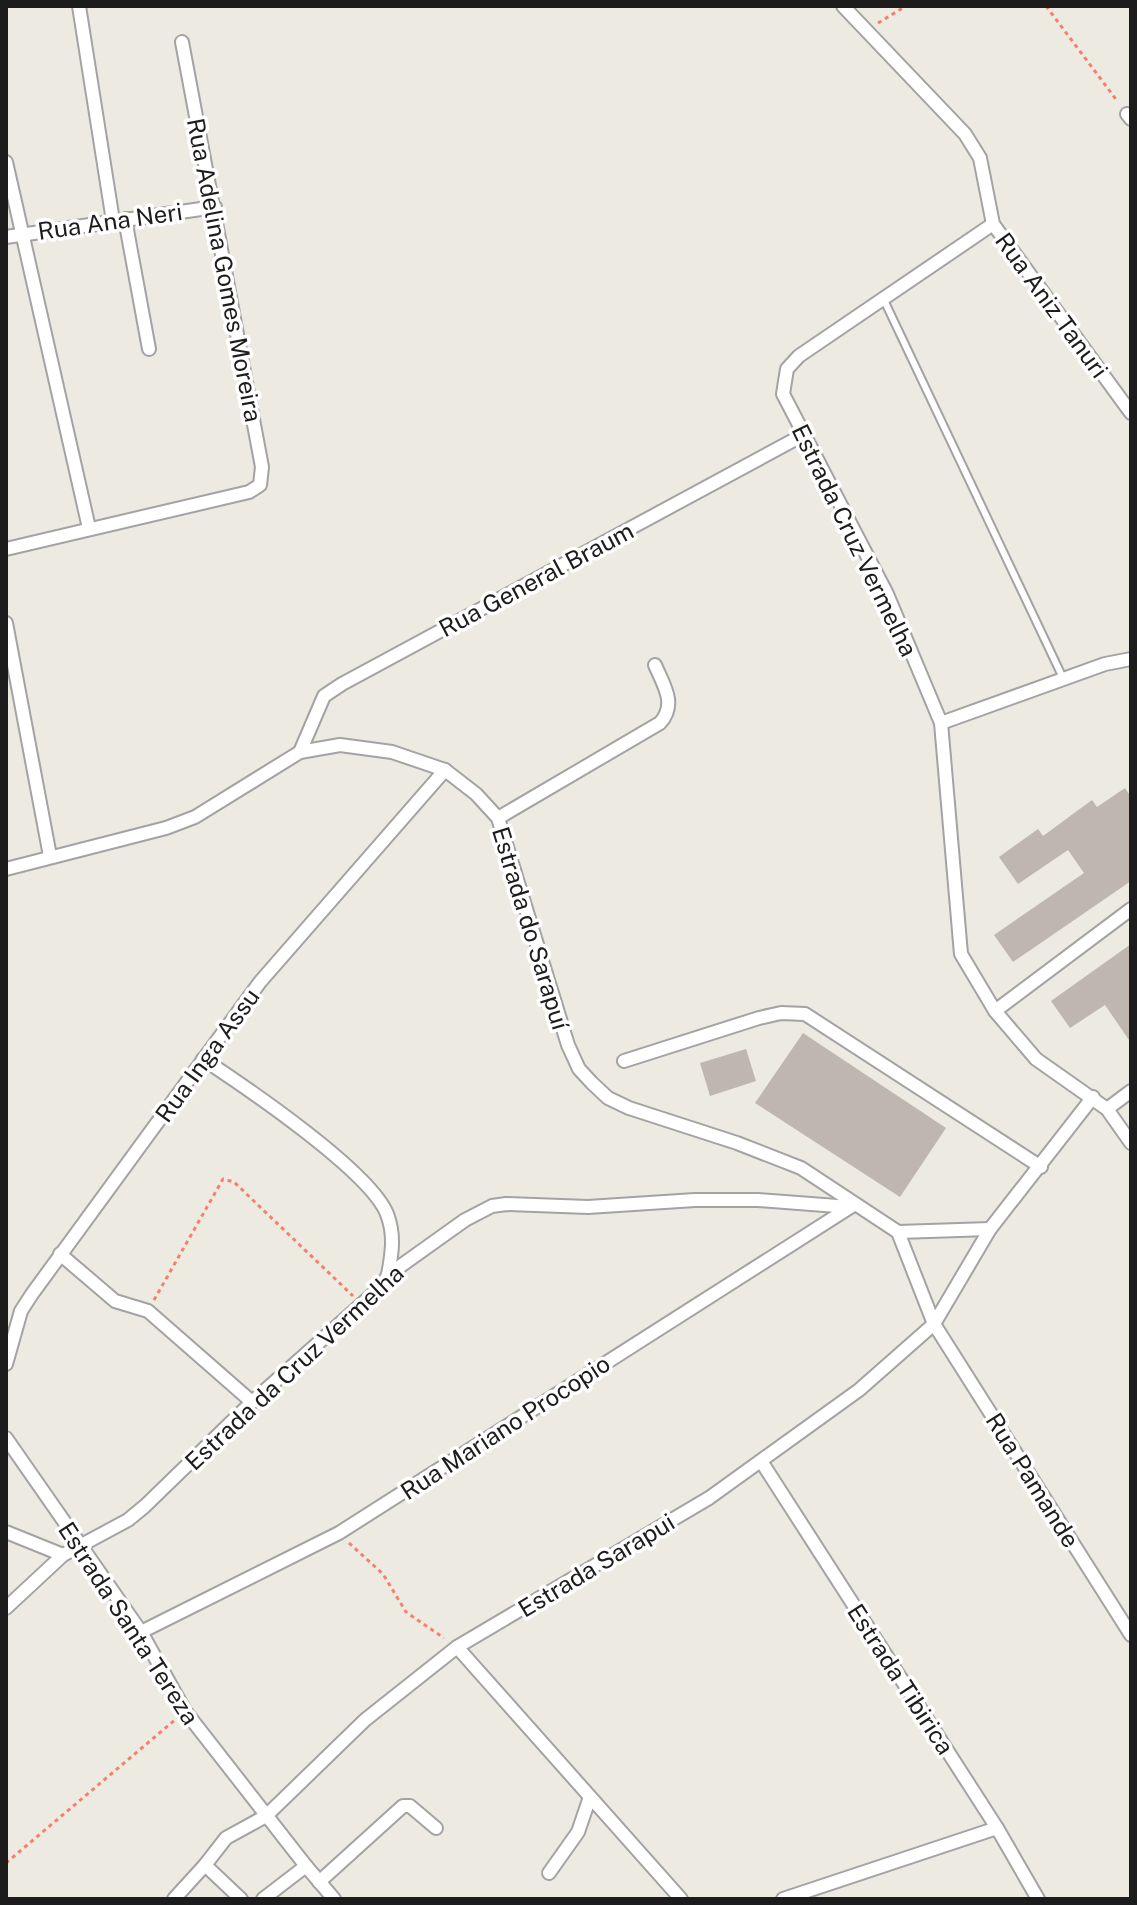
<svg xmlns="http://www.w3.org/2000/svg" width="1137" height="1905" font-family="'Public Sans',sans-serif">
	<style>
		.building { fill: #beb6af }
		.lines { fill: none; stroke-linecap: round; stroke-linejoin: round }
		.service-casing { stroke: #a3a3a3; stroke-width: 10 }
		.minor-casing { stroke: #a3a3a3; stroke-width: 16 }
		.path { stroke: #f5816c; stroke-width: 3; stroke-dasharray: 4 4; stroke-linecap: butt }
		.service { stroke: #fff; stroke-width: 6 }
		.minor { stroke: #fff; stroke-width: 12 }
		.labels { text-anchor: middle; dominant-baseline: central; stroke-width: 7; stroke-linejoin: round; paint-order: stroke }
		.street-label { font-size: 24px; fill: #1c1c1c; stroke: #fff }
	</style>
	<rect width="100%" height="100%" fill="#edeae2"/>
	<g class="building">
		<polygon points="1125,788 1131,797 1131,881 1013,962 994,935 1084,873 1068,850 1018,884 999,857 1038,829 1043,836 1092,800 1097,807"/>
		<polygon points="1131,944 1131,1043 1105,1005 1070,1028 1051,1001"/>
		<polygon points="803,1033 946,1128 900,1197 755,1103"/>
		<polygon points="746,1049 756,1081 710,1096 700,1063"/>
	</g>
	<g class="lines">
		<defs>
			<polyline id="service" points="883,298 1063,678"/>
			<g id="minor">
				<polyline points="79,6 113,221"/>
				<polyline points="843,6 965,134 980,158 993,224 1131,413"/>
				<polyline points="1127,114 1131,119"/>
				<polyline points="6,162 89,528"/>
				<polyline points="125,219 149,349"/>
				<polyline points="993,224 799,356 787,369 783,394 887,594 941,723 961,954 995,1011 1036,1059 1107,1109 1131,1143"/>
				<polyline points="6,237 215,207"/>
				<polyline points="6,549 249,492 260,485 262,467 182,42"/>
				<polyline points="6,623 50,856"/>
				<polyline points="941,723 1105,664 1131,659"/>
				<polyline points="300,752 324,696 342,684 803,435"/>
				<path d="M498 818 660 723C677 704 664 686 655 665"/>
				<polyline points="6,869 166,828 195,817 300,752 340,745 392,752 445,770 476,794 498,818 568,1045 579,1069 592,1083 608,1098 629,1108 737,1143 801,1168 898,1232 934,1324 1131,1635"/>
				<polyline points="995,1011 1131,909"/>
				<path d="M203 1059C244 1086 370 1171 387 1214 395 1235 392 1253 388 1275"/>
				<polyline points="624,1061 759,1018 781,1013 805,1014 1041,1167"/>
				<polyline points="1107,1109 1131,1091"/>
				<polyline points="898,1232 990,1229"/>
				<polyline points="60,1254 115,1301 148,1311 252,1402"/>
				<polyline points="6,1364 21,1311 32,1294 260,982 445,770"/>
				<polyline points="6,1438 141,1632 185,1711 306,1866 263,1899"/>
				<polyline points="761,1461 997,1828 1038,1899"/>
				<polyline points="6,1532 63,1555"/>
				<polyline points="6,1608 63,1555 128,1520 145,1506 252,1402 381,1287 388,1275 465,1220 492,1206 506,1204 588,1207 695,1200 758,1200 850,1207"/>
				<polyline points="141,1632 339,1533 852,1206"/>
				<polyline points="457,1647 681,1899"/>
				<polyline points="306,1866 334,1899"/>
				<polyline points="549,1873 578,1832 590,1797"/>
				<polyline points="319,1882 403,1806 410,1806 436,1828"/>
				<polyline points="174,1899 205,1865"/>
				<polyline points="241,1899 205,1865 226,1838 266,1816 365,1720 457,1647 709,1498 859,1390 934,1324 990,1229 1093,1097"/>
				<polyline points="783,1899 997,1828"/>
			</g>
		</defs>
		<use href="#service" class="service-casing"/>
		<use href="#minor" class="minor-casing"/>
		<g class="path">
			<polyline points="1046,6 1118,102"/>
			<polyline points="878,23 906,6"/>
			<polyline points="154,1300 223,1179 234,1182 353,1296"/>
			<polyline points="349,1543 383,1574 406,1612 444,1638"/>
			<polyline points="6,1863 176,1719"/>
		</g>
		<use href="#service" class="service"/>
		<use href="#minor" class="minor"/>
	</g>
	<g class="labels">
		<g class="street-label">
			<text transform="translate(110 221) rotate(-8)">Rua Ana Neri</text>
			<text transform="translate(225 270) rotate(79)">Rua Adelina Gomes Moreira</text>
			<text transform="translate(1052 305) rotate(54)">Rua Aniz Tanuri</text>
			<text transform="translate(855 540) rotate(64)">Estrada Cruz Vermelha</text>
			<text transform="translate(536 579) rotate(-28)">Rua General Braum</text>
			<text transform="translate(531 928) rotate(73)">Estrada do Sarapuí</text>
			<text transform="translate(207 1055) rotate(-54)">Rua Inga Assu</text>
			<text transform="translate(294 1367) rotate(-43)">Estrada da Cruz Vermelha</text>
			<text transform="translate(505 1427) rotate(-33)">Rua Mariano Procopio</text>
			<text transform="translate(1033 1480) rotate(58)">Rua Pamande</text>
			<text transform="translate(596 1565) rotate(-31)">Estrada Sarapui</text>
			<text transform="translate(129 1623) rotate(57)">Estrada Santa Tereza</text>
			<text transform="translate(901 1679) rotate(57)">Estrada Tibirica</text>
		</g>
	</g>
	<rect width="1137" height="1905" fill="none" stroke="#1c1c1c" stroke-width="16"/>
</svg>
